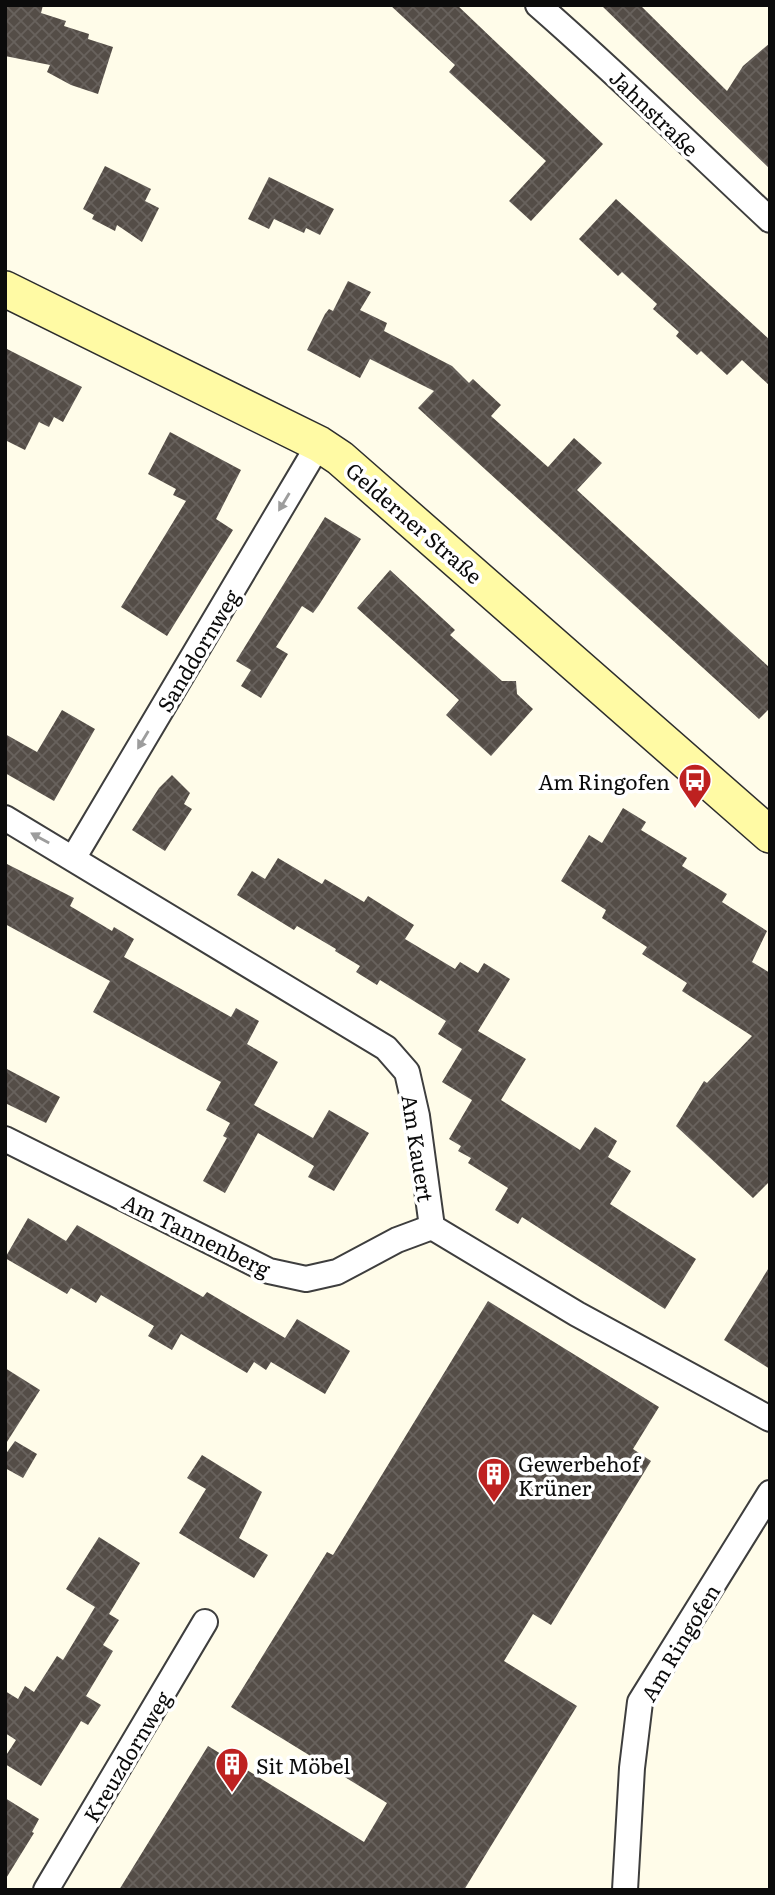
<svg xmlns="http://www.w3.org/2000/svg" width="775" height="1895" font-family="Literata,serif">
	<style>
		.building { fill: url(#building-cross-hatch) }
		.lines { fill: none; stroke-linecap: round; stroke-linejoin: round }
		.minor-casing { stroke: #3e3e3e; stroke-width: 28 }
		.secondary-casing { stroke: #2d2d2d; stroke-width: 38 }
		.minor { stroke: #fff; stroke-width: 24 }
		.secondary { stroke: #fffaa4; stroke-width: 35 }
		.oneway { fill: #9d9d9d }
		.labels { text-anchor: middle; dominant-baseline: central; stroke-width: 7; stroke-linejoin: round; paint-order: stroke }
		.street-label { font-size: 21px; fill: #0b0b0b; stroke: #fff }
		.poi-label { font-size: 21px; fill: #0b0b0b; stroke: #fff; text-anchor: start }
	</style>
	<defs>
		<pattern id="building-cross-hatch" width="8" height="8" patternUnits="userSpaceOnUse" patternTransform="scale(1.75)"><rect width="8" height="8" fill="#544d47"/><path d="M0 0l8 8M0 8l8-8" fill="none" stroke="#68625d"/></pattern>
	</defs>
	<rect width="100%" height="100%" fill="#fffce9"/>
	<g class="building">
		<polygon points="5,5 43,5 41,13 66,21 64,26 89,34 88,39 113,47 98,94 71,85 47,72 50,65 5,56"/>
		<polygon points="390,5 457,5 603,144 531,221 509,201 546,161 449,72 455,65"/>
		<polygon points="601,5 640,5 727,91 743,66 770,43 770,169"/>
		<polygon points="105,166 151,189 145,201 159,208 142,242 117,225 115,231 92,219 94,215 83,209"/>
		<polygon points="269,177 334,209 320,235 306,228 304,233 274,219 269,229 248,219"/>
		<polygon points="616,199 770,340 770,386 742,360 727,375 701,351 697,355 676,336 679,332 653,309 657,304 622,272 618,276 579,239"/>
		<polygon points="348,281 371,292 360,310 387,323 384,331 452,366 469,383 473,379 501,405 491,416 548,467 574,438 602,463 577,490 770,668 770,708 759,719 418,408 434,391 370,359 360,378 307,350 325,314 329,309 333,311"/>
		<polygon points="5,348 82,387 63,422 54,417 49,427 39,422 25,450 5,440"/>
		<polygon points="170,432 241,470 216,519 233,530 167,636 121,607 186,501 173,495 176,489 148,474"/>
		<polygon points="325,517 361,539 319,605 313,613 302,606 276,647 288,654 261,698 241,686 251,670 236,661"/>
		<polygon points="390,570 455,630 450,635 502,681 516,681 517,694 533,709 491,756 446,715 459,700 357,608"/>
		<polygon points="62,710 95,729 54,801 5,773 5,734 37,752"/>
		<polygon points="172,775 190,793 184,804 192,809 165,851 132,830 159,788"/>
		<polygon points="623,808 646,822 641,830 687,858 682,866 727,894 722,902 767,931 752,962 770,973 770,1181 753,1198 676,1126 704,1081 707,1083 752,1036 682,991 687,983 642,954 647,947 602,918 606,910 561,881 589,835 602,843"/>
		<polygon points="278,858 322,884 325,879 364,902 368,896 414,925 405,939 455,969 460,962 478,973 484,963 510,979 478,1031 526,1059 501,1100 580,1150 595,1127 617,1141 608,1157 631,1171 610,1204 696,1259 665,1309 522,1217 518,1224 495,1210 508,1188 468,1163 471,1158 458,1151 461,1146 449,1139 472,1100 442,1082 462,1049 438,1034 446,1021 380,980 377,985 356,972 360,966 335,951 336,949 297,926 294,930 237,895 252,871 265,879"/>
		<polygon points="5,863 74,898 70,906 112,931 114,927 134,939 124,957 231,1017 236,1008 259,1021 247,1044 278,1062 254,1105 313,1138 329,1110 369,1133 334,1191 308,1177 314,1166 258,1133 225,1193 203,1181 227,1138 223,1136 230,1123 206,1110 221,1082 93,1012 110,981 5,924"/>
		<polygon points="5,1068 60,1097 46,1123 5,1103"/>
		<polygon points="28,1218 66,1241 77,1225 203,1297 207,1292 285,1338 297,1319 350,1351 325,1394 271,1362 266,1370 254,1362 247,1373 181,1334 172,1350 148,1336 154,1326 101,1295 96,1303 71,1288 67,1294 5,1258"/>
		<polygon points="770,1266 770,1369 724,1340"/>
		<polygon points="488,1301 659,1407 633,1449 651,1461 551,1625 533,1614 504,1661 577,1706 464,1890 119,1890 208,1746 364,1842 387,1803 231,1707 327,1552 333,1555"/>
		<polygon points="5,1368 40,1390 5,1445"/>
		<polygon points="15,1441 37,1454 23,1478 5,1468 5,1455"/>
		<polygon points="202,1455 262,1492 239,1538 268,1555 254,1578 179,1533 206,1489 187,1478"/>
		<polygon points="99,1537 140,1563 109,1614 119,1620 103,1645 113,1651 86,1696 101,1705 88,1725 81,1721 41,1786 5,1764 5,1757 16,1740 5,1733 5,1691 18,1699 25,1686 34,1692 57,1656 63,1660 95,1607 66,1589"/>
		<polygon points="5,1798 39,1819 32,1832 34,1833 5,1880"/>
	</g>
	<g class="lines">
		<defs>
			<g id="minor">
				<path d="M538 5C617 74 693 148 770 220"/>
				<polyline points="5,818 386,1048 407,1072 417,1116 432,1227 577,1314 770,1419"/>
				<polyline points="74,857 319,444"/>
				<polyline points="5,1139 269,1271 306,1279 337,1272 397,1240 432,1227"/>
				<polyline points="46,1890 205,1622"/>
				<polyline points="625,1890 632,1768 640,1702 770,1493"/>
			</g>
			<polyline id="secondary" points="5,289 319,444 340,458 770,835"/>
		</defs>
		<use href="#minor" class="minor-casing"/>
		<use href="#secondary" class="secondary-casing"/>
		<use href="#minor" class="minor"/>
		<use href="#secondary" class="secondary"/>
	</g>
	<defs><path id="oneway-solid" d="M-6-.8H1V-3.2L6.5 0L1 3.2V.8H-6Z" transform="scale(1.75)"/></defs>
	<g class="oneway">
		<use href="#oneway-solid" transform="translate(284 502) rotate(121)"/>
		<use href="#oneway-solid" transform="translate(143 740) rotate(121)"/>
		<use href="#oneway-solid" transform="translate(40 838) rotate(-151)"/>
	</g>
	<defs>
		<symbol id="bus-pin" viewBox="-11 -11 22 30"><path d="M0 17L-7.5 6A9.5 9.5 0 1 1 7.5 6Z" fill="#be2120" stroke="#fff"/><path d="M-5-6H5V4H4V6H2V4H-2V6H-4V4H-5ZM-3.5-4V0h7V-4ZM-3.5 1.2v1.5H-2V1.2ZM2 1.2v1.5H3.5V1.2Z" fill="#fff"/></symbol>
		<symbol id="building-pin" viewBox="-11 -11 22 30"><path d="M0 17L-7.5 6A9.5 9.5 0 1 1 7.5 6Z" fill="#be2120" stroke="#fff"/><path d="M-4-6H4V6H1V3H-1V6H-4ZM-2.5-4.3h1.7v1.8h-1.7ZM.8-4.3h1.7v1.8H.8ZM-2.5-1h1.7V.8h-1.7ZM.8-1h1.7V.8H.8Z" fill="#fff"/></symbol>
	</defs>
	<g fill-rule="evenodd">
		<use href="#bus-pin" x="676" y="761" width="38" height="52"/>
		<use href="#building-pin" x="475" y="1455" width="38" height="52"/>
		<use href="#building-pin" x="213" y="1745" width="38" height="52"/>
	</g>
	<g class="labels">
		<g class="street-label">
			<text transform="translate(655 112) rotate(44)">Jahnstraße</text>
			<text transform="translate(415 522) rotate(41)">Gelderner Straße</text>
			<text transform="translate(197 650) rotate(-59)">Sanddornweg</text>
			<text transform="translate(419 1148) rotate(81)">Am Kauert</text>
			<text transform="translate(197 1234) rotate(26)">Am Tannenberg</text>
			<text transform="translate(679 1642) rotate(-59)">Am Ringofen</text>
			<text transform="translate(126 1756) rotate(-59)">Kreuzdornweg</text>
		</g>
		<g class="poi-label">
			<text x="670" y="780" text-anchor="end">Am Ringofen</text>
			<text x="518" y="1462">Gewerbehof<tspan x="518" dy="24">Krüner</tspan></text>
			<text x="256" y="1764">Sit Möbel</text>
		</g>
	</g>
	<rect width="775" height="1895" fill="none" stroke="#0b0b0b" stroke-width="14"/>
</svg>
